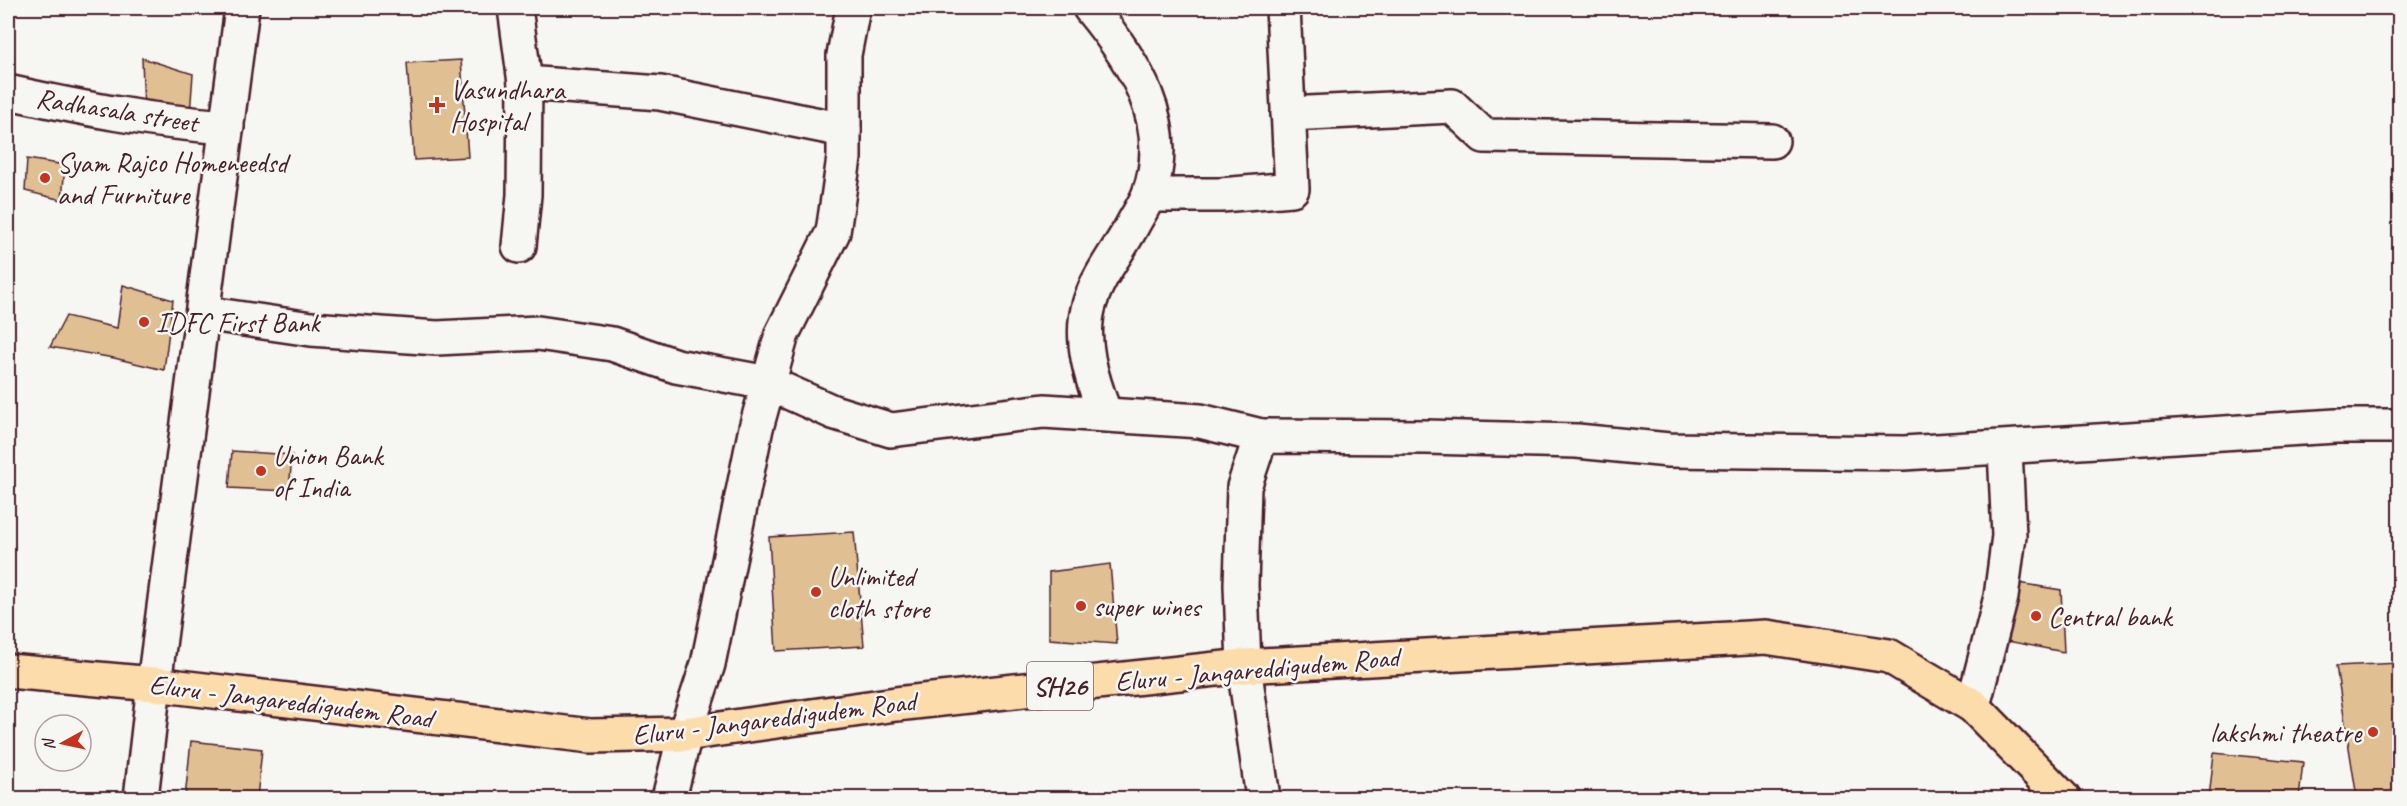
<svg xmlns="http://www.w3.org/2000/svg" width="2407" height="806" font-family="Caveat,sans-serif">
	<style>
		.building { fill: #e0bf92; stroke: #4a1f2b; stroke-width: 1.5 }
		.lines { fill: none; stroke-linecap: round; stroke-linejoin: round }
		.minor-casing { stroke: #4a1f2b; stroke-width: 38 }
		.secondary-casing { stroke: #4a1f2b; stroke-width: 38 }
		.primary-casing { stroke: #4a1f2b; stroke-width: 38 }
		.minor { stroke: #f6f6f2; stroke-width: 33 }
		.secondary { stroke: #f6f6f2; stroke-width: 33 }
		.primary { stroke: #fddcac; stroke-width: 33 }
		.poi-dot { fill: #c8321e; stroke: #f6f6f2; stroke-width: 2 }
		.labels { text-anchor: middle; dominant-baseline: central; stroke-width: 5; stroke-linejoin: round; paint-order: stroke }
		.shield { fill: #f6f6f2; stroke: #7e6067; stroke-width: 1.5 }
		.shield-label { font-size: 27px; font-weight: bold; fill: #4a1f2b }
		.poi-label { font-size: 28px; fill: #4a1f2b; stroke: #f6f6f2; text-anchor: start }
		.street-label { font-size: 28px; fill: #4a1f2b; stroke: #f6f6f2 }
	</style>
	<rect width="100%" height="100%" fill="#f6f6f2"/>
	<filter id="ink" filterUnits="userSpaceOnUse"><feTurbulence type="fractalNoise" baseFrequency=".0167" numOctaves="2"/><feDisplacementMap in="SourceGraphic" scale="12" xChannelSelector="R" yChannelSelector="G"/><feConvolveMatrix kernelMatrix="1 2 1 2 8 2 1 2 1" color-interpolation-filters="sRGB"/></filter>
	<g filter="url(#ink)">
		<g class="building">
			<polygon points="142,58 193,74 190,114 144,110"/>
			<polygon points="461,60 468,157 414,160 407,63"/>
			<polygon points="27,159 65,165 62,200 25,191"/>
			<polygon points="123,285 173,300 164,370 114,358 50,347 66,316 117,328"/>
			<polygon points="232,451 292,455 289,491 229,488"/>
			<polygon points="854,532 864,646 776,651 769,537"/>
			<polygon points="1110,564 1117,644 1049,639 1049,572"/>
			<polygon points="2012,582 2061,590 2064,652 2007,641"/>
			<polygon points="2400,663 2400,798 2357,798 2336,666"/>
			<polygon points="191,741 262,749 257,798 185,798"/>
			<polygon points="2214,753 2303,762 2299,798 2209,798"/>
		</g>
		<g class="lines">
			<defs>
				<g id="minor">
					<polyline points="515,8 525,83 524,195 519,246"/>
					<path d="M1090 8C1133 60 1175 123 1149 194 1145 205 1137 216 1132 226 1118 252 1099 274 1090 302 1078 338 1092 380 1105 414"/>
					<polyline points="525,83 660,93 844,130"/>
					<path d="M8 92C81 108 152 122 227 127"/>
					<polyline points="1288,114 1452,106 1484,136 1772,141"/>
					<polyline points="1149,195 1221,195 1292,189 1283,8"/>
					<polyline points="203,313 311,329 437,338 538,333 612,344 676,366 768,383 833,412 891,430 1044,411 1200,421 1261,436"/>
					<polyline points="1973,706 2001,597 2009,536 2005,449"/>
					<polyline points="685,734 708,664 756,428 782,334 833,232 844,158 844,55 853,8"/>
					<polyline points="141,798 154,684"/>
					<polyline points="1263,798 1244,666 1241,585 1244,487 1261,436 1426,437 1577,441 1669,450 1904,453 2336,426 2400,426"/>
				</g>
				<g id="secondary">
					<polyline points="154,684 242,8"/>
					<polyline points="669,798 685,734"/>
				</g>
				<polyline id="primary" points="8,671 154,684 591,736 685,734 896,704 1244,666 1766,637 1889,656 1973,706 2063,798"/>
			</defs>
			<use href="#minor" class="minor-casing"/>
			<use href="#secondary" class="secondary-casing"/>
			<use href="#primary" class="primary-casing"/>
			<use href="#minor" class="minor"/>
			<use href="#secondary" class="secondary"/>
			<use href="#primary" class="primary"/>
		</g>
	</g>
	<g class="poi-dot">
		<path d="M434 96h6v6h6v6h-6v6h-6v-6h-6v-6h6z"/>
		<circle cx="45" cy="178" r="6"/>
		<circle cx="144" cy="322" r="6"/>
		<circle cx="261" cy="471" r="6"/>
		<circle cx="816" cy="592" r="6"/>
		<circle cx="1081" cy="606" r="6"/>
		<circle cx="2036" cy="616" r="6"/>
		<circle cx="2373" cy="732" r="6"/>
	</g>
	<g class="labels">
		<rect class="shield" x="1027" y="662" width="66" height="48" rx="4.5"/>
		<g class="shield-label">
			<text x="1060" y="686">SH26</text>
		</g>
		<g class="poi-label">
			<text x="450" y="89">Vasundhara<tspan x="450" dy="32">Hospital</tspan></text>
			<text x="57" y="162">Syam Rajco Homeneedsd<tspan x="57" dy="32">and Furniture</tspan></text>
			<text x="156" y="322">IDFC First Bank</text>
			<text x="273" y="455">Union Bank<tspan x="273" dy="32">of India</tspan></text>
			<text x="828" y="576">Unlimited<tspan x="828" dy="32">cloth store</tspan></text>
			<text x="1093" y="606">super wines</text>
			<text x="2048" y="616">Central bank</text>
			<text x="2361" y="732" text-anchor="end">lakshmi theatre</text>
		</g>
		<g class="street-label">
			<text transform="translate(117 110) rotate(9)">Radhasala street</text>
			<text transform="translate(1257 669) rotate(-5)">Eluru - Jangareddigudem Road</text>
			<text transform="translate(291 701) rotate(7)">Eluru - Jangareddigudem Road</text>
			<text transform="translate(774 718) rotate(-7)">Eluru - Jangareddigudem Road</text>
		</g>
	</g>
	<rect width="2407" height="806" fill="none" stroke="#f6f6f2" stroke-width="30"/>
	<rect x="15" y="15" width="2377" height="776" fill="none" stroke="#4a1f2b" stroke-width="2" filter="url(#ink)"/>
	<g transform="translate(63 743) rotate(262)"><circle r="28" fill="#f6f6f2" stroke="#b1a0a2" stroke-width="1.5"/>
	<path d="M0-4.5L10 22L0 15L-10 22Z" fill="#c8321e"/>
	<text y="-9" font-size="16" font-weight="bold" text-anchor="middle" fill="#4a1f2b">N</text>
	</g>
</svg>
